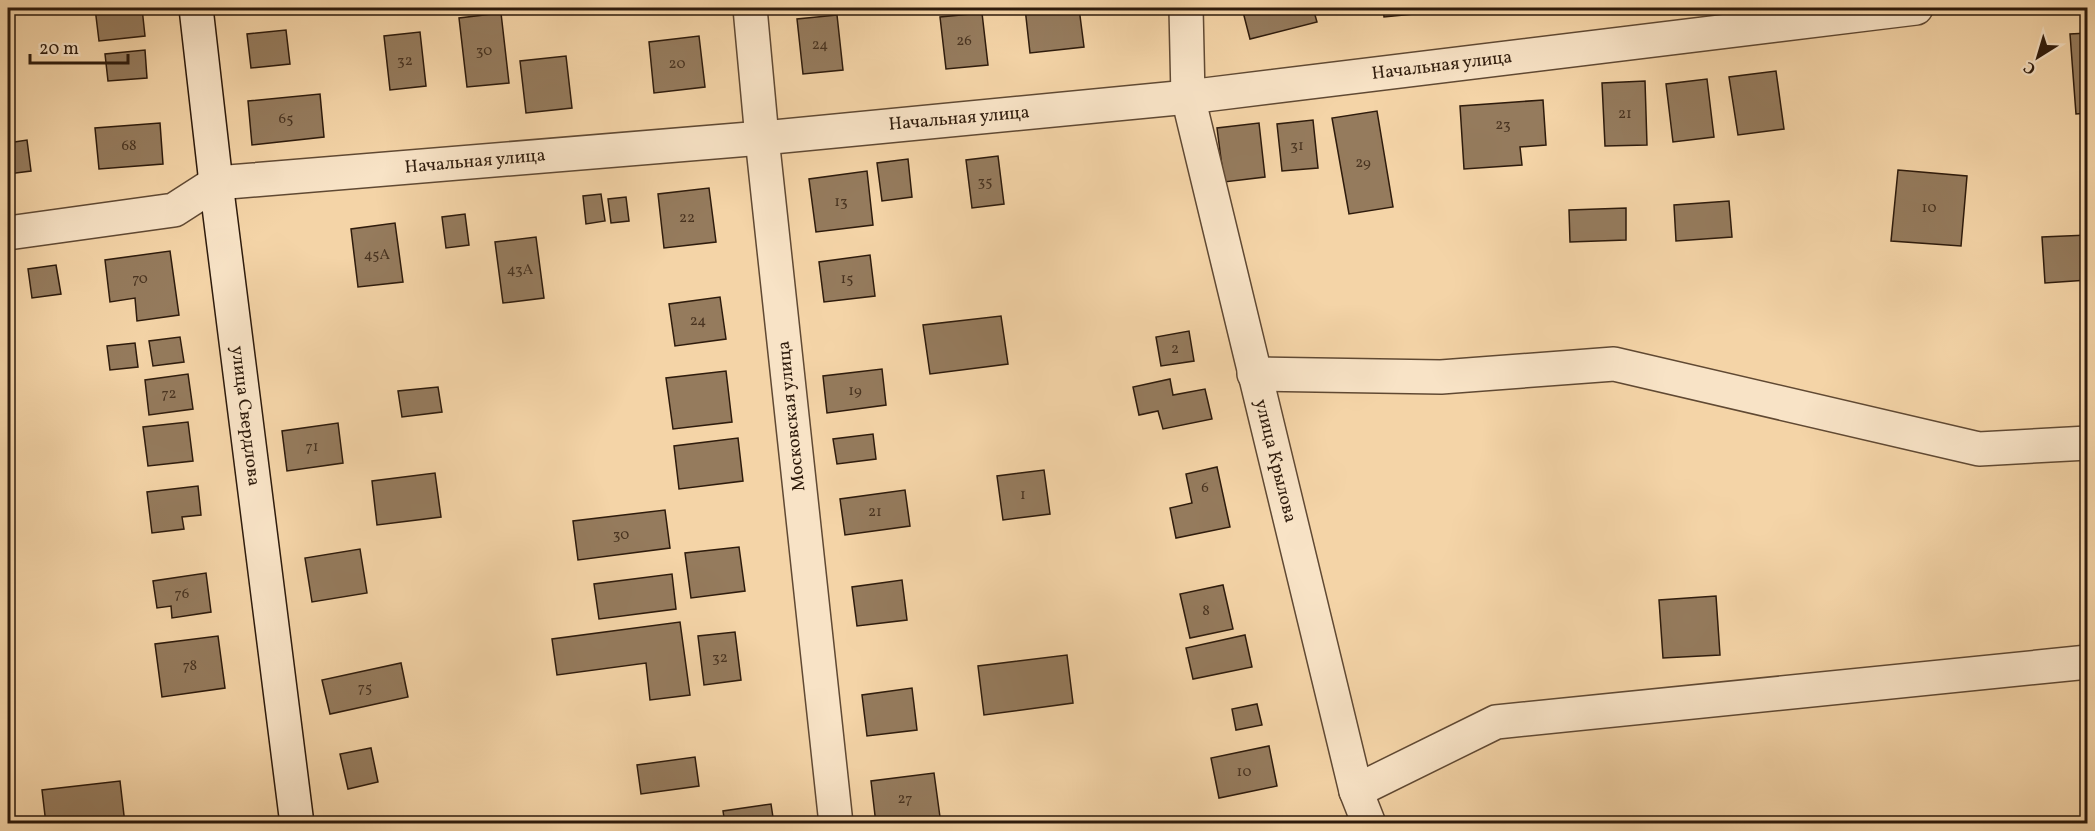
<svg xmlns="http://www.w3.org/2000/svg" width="2095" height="831" font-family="Vollkorn,serif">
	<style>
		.building { fill: #957b5d; stroke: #2e1b0c; stroke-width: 1.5 }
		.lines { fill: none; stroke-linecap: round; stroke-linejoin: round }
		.minor-casing { stroke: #604933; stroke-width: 36 }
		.secondary-casing { stroke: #2e1b0c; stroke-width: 36 }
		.minor { stroke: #f8e3c6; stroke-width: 33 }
		.secondary { stroke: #f8e3c6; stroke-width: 33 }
		.labels { text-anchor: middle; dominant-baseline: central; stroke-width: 4.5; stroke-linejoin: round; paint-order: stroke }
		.number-label { font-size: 15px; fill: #483320 }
		.street-label { font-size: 18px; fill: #2e1b0c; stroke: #f8e3c6 }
	</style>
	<rect width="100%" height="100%" fill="#f4d4a7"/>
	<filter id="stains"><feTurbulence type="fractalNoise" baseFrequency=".00333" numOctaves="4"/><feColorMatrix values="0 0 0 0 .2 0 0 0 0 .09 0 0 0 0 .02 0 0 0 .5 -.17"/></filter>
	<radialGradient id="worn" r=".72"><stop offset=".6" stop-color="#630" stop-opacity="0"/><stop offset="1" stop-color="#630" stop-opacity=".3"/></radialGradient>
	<g class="building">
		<polygon points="95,8 142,8 145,36 99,41"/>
		<polygon points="593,8 636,8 636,9 593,13"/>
		<polygon points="1025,8 1079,8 1084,47 1030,53"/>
		<polygon points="1242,8 1313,8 1317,22 1250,39"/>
		<polygon points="1383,8 1434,8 1434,12 1384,17"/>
		<polygon points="501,13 509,83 467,87 459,18"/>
		<polygon points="982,13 988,65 946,69 940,17"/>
		<polygon points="837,15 843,70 803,74 797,19"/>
		<polygon points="286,30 290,64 251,68 247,34"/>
		<polygon points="420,32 426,86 390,90 384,36"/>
		<polygon points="2088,33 2088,113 2076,114 2070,34"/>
		<polygon points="699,36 705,87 654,93 649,42"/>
		<polygon points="145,50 147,78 108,81 105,54"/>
		<polygon points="566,56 572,108 526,113 520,61"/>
		<polygon points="1776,71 1784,129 1738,135 1729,77"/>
		<polygon points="1707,79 1714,137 1673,142 1666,84"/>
		<polygon points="1645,81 1647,145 1605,146 1602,83"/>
		<polygon points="320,94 324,137 252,145 248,101"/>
		<polygon points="1543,100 1546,145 1520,147 1522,165 1464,169 1460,106"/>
		<polygon points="1377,111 1393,207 1349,214 1332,118"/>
		<polygon points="1313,120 1318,168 1282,171 1277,124"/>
		<polygon points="160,123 163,164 99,169 95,128"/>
		<polygon points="1259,123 1265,177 1224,182 1217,128"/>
		<polygon points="27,140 31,171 8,174 8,143"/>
		<polygon points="998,156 1004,204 972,208 966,160"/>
		<polygon points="908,159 912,197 882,201 877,163"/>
		<polygon points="1898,170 1967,176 1961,246 1891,241"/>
		<polygon points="867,171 873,225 816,232 809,179"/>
		<polygon points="709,188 716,242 664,248 658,194"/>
		<polygon points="601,194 605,221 586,224 583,196"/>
		<polygon points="626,197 629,221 611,223 608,199"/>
		<polygon points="1729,201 1732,237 1676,241 1674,205"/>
		<polygon points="1626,208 1626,240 1570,242 1569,210"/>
		<polygon points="465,214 469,245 446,248 442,217"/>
		<polygon points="395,223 403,282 358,287 351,229"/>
		<polygon points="2088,235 2088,280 2045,283 2042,237"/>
		<polygon points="536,237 544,298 503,303 495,242"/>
		<polygon points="170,251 179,315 137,321 135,298 110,302 105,260"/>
		<polygon points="870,255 875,296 824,302 819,262"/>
		<polygon points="56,265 61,294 32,298 28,269"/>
		<polygon points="720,297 726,339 675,346 669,304"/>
		<polygon points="1001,316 1008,364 930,374 923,325"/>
		<polygon points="1189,331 1194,361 1161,366 1156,337"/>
		<polygon points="180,337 184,362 153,366 149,341"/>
		<polygon points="135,343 138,367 110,370 107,346"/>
		<polygon points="882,369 886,405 827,413 823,376"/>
		<polygon points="726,371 732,422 673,429 666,378"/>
		<polygon points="188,374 193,409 149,415 145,380"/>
		<polygon points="1170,379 1173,395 1205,389 1212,419 1163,429 1158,411 1139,415 1133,387"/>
		<polygon points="438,387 442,412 402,417 398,391"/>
		<polygon points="188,422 193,461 148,466 143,427"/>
		<polygon points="338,423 343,463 287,471 282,431"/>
		<polygon points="873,434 876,459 837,464 833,439"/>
		<polygon points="738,438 743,481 679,489 674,446"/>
		<polygon points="1217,467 1230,527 1176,538 1170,508 1192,503 1186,474"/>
		<polygon points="1044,470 1050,514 1003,520 997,476"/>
		<polygon points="435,473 441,517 377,525 372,481"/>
		<polygon points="198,486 201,515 182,517 184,529 152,533 147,492"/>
		<polygon points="905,490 910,526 845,535 840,499"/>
		<polygon points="665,510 670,548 578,560 573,521"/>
		<polygon points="739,547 745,591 691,598 685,553"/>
		<polygon points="360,549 367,593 312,602 305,558"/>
		<polygon points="206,573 211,612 172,618 171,606 157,608 153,581"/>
		<polygon points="672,574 676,609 599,619 594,584"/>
		<polygon points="902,580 907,620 857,626 852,587"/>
		<polygon points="1223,585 1233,629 1190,638 1180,594"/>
		<polygon points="1716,596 1720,655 1663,658 1659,600"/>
		<polygon points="680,622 690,695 650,700 646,663 557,675 552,639"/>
		<polygon points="735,632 741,680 704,685 698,636"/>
		<polygon points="1245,635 1252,667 1193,679 1186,648"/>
		<polygon points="218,636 225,688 162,697 155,644"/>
		<polygon points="1067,655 1073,703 984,715 978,666"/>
		<polygon points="401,663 408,697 330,714 322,680"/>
		<polygon points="912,688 917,730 867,736 862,695"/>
		<polygon points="1257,704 1262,725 1236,730 1232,709"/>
		<polygon points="1269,746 1277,786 1219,798 1211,758"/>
		<polygon points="371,748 378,782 348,789 340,754"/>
		<polygon points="695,757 699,786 641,794 637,765"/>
		<polygon points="934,773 940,817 876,824 871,781"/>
		<polygon points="120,781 125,824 46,824 42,790"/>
		<polygon points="771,804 774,824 725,824 723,811"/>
	</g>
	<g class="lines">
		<defs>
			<g id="minor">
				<polyline points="750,8 762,138 836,824"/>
				<polyline points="1186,8 1188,97 1356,791 1369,824"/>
				<polyline points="8,233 174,210 216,183 762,138 1188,97 1916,8"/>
				<polyline points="1254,374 1441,377 1614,364 1979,449 2088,443"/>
				<polyline points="1356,791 1496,722 2088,662"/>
			</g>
			<polyline id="secondary" points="196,8 216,183 297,824"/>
		</defs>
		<use href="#minor" class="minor-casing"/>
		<use href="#secondary" class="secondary-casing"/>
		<use href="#minor" class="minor"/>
		<use href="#secondary" class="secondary"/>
	</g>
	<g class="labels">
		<g class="number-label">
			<text x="964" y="41">26</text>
			<text x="820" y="45">24</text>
			<text x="484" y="51">30</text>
			<text x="405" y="61">32</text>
			<text x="677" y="64">20</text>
			<text x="1625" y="114">21</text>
			<text x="286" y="119">65</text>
			<text x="1503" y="125">23</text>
			<text x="129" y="146">68</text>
			<text x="1297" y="146">31</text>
			<text x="1363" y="163">29</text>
			<text x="985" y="182">35</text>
			<text x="841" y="202">13</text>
			<text x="1929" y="208">10</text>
			<text x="687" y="218">22</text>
			<text x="377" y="255">45А</text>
			<text x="520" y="270">43А</text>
			<text x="140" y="279">70</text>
			<text x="847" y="279">15</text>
			<text x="698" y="321">24</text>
			<text x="1175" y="349">2</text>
			<text x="855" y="391">19</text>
			<text x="169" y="394">72</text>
			<text x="312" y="447">71</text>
			<text x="1205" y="488">6</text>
			<text x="1023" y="495">1</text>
			<text x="875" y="512">21</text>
			<text x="621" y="535">30</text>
			<text x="182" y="594">76</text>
			<text x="1206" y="611">8</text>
			<text x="720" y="658">32</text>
			<text x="190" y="666">78</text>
			<text x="365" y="688">75</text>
			<text x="1244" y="772">10</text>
			<text x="905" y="799">27</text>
		</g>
		<g class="street-label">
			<text transform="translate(1442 66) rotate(-7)">Начальная улица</text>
			<text transform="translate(959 119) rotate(-5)">Начальная улица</text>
			<text transform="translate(475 162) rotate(-5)">Начальная улица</text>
			<text transform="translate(245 416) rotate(83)">улица Свердлова</text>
			<text transform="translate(792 416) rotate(-96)">Московская улица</text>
			<text transform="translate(1275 461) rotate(76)">улица Крылова</text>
		</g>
	</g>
	<rect width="2095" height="831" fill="none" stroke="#f4d4a7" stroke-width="30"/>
	<rect x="9" y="9" width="2077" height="813" fill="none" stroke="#2e1b0c" stroke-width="3"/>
	<rect x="15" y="15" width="2065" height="801" fill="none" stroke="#2e1b0c" stroke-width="1.5"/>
	<g transform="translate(2038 57) rotate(217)" stroke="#f8e3c6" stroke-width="4.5" paint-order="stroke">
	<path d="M0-4.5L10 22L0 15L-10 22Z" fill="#2e1b0c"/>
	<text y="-9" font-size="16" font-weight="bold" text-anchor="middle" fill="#2e1b0c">С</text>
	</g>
	<path d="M30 54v9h98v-9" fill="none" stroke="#2e1b0c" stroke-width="3"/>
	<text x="39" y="54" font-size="18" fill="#2e1b0c" stroke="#f8e3c6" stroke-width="4.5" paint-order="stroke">20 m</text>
	<rect width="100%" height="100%" filter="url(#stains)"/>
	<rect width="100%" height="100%" fill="url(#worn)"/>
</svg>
